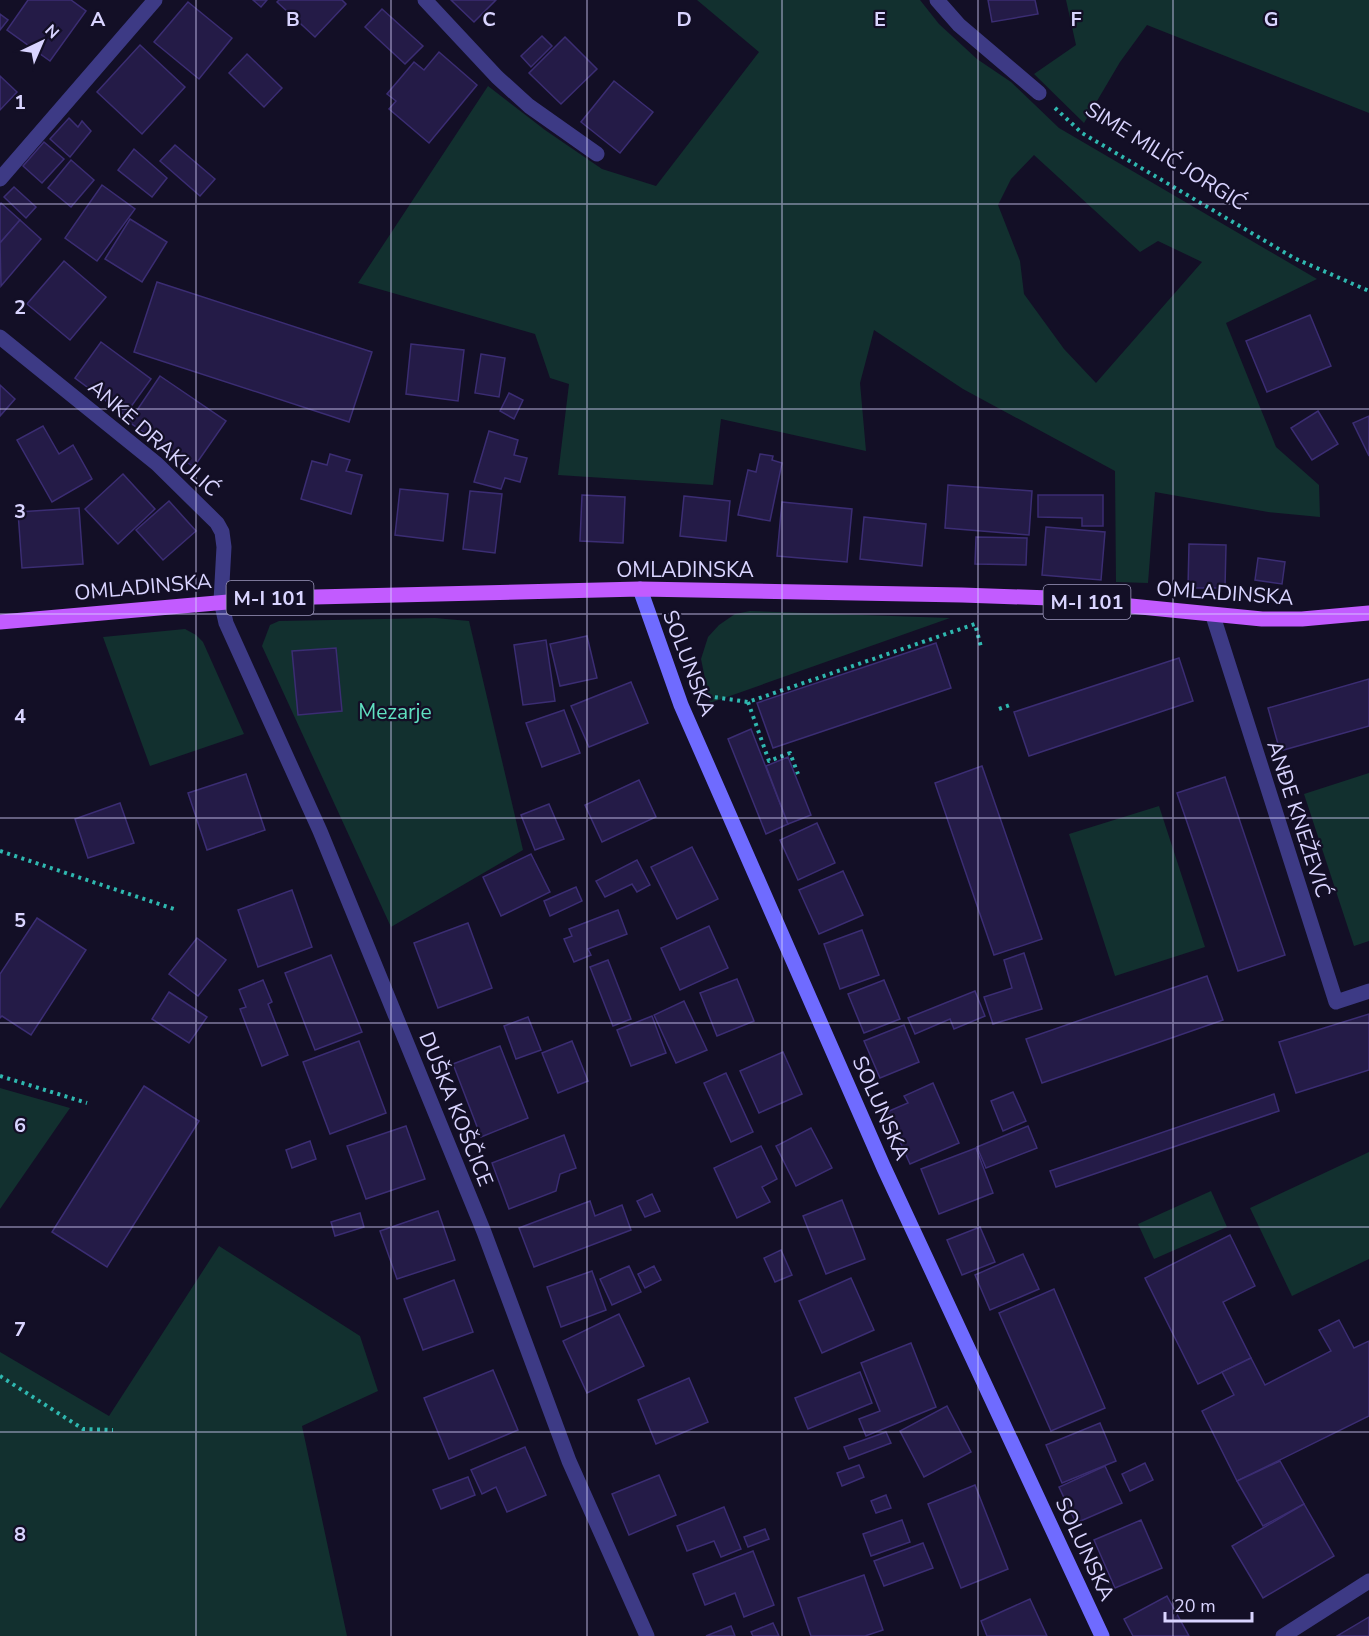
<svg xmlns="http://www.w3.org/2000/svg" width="1369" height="1636" font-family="'Nunito Sans',sans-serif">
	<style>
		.green { fill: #12302f; fill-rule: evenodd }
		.building { fill: #241b47; stroke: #3b2d73; stroke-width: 1.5 }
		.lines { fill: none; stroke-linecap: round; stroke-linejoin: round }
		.path { stroke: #2fb8b0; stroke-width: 4; stroke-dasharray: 3 4.5; stroke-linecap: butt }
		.street { stroke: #3d3a85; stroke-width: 15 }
		.secondary { stroke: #6f6bff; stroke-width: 15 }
		.primary { stroke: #c25bff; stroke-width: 15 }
		.grid { fill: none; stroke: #d9d4ff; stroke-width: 1.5; stroke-opacity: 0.55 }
		.labels { text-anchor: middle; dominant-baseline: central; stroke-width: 4.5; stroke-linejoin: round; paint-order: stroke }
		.shield { fill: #130f26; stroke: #9e99be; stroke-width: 1.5 }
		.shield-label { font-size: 20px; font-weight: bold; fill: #d9d4ff }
		.street-label { font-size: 21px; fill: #d9d4ff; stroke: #130f26 }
		.park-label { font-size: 21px; fill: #5fe0c0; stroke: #130f26 }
		.grid-label { font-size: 20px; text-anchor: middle; font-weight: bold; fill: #d9d4ff; stroke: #130f26; stroke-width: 4.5; stroke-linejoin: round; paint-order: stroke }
	</style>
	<rect width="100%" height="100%" fill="#130f26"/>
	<g class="green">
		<path d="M697 0H920L939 24 977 59 1011 82 1059 128 1317 279 1226 323 1276 447 1319 485 1320 517 1268 512 1155 492 1148 583 1116 582 1115 471 963 389 874 330 860 383 866 451 721 419 713 485 558 475 569 384 550 378 535 334 358 283 488 86 545 130 602 169 656 186 759 52ZM1034 155 1140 252 1158 241 1202 262 1096 383 1064 349 1024 294 1020 261 998 205 1011 179Z"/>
		<polygon points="1066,0 1369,0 1369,113 1147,25 1120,62 1084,123 1034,74 1076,45"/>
		<polygon points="750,611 950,618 710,703 701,659 708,637 719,625 735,614"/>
		<polygon points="435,618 469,621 523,850 391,927 262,646 270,625 279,621"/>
		<polygon points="185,629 196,635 203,642 244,734 150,766 103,637"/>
		<polygon points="1369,773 1369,941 1354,946 1304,794"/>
		<polygon points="1159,806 1205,947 1115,976 1069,834"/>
		<polygon points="0,1088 70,1108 0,1209"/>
		<polygon points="1369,1152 1369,1259 1292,1296 1250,1208"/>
		<polygon points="1211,1191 1227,1227 1154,1259 1138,1224"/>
		<polygon points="219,1246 360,1336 378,1391 302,1426 347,1636 0,1636 0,1352 109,1416"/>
	</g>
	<g class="building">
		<polygon points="28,0 71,0 86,11 50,61 7,30"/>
		<polygon points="253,0 267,0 261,7"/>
		<polygon points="279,0 342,0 346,4 315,37 277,2"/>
		<polygon points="451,0 496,0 474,22"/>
		<polygon points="988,0 1035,0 1038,14 992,22"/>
		<polygon points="188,2 232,38 199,79 154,42"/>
		<polygon points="382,9 423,46 405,64 365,27"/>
		<polygon points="0,14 8,20 0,30"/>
		<polygon points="542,36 552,46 531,67 521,56"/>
		<polygon points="565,37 597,69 561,104 529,73"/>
		<polygon points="140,45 185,87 142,134 97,92"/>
		<polygon points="439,52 477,85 429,143 389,109 396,101 387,94 414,62 424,70"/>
		<polygon points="247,54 282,88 264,107 229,73"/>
		<polygon points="0,76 17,92 0,110"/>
		<polygon points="614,81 653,112 620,153 581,122"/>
		<polygon points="69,118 78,127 82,121 91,131 70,157 50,139"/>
		<polygon points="44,142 64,159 42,183 23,166"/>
		<polygon points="175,145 215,179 200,196 160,161"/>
		<polygon points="134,149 167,178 152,197 118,170"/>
		<polygon points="71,160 94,180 71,207 48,188"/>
		<polygon points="102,185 135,209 97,261 65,238"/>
		<polygon points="14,187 36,207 26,218 4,197"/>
		<polygon points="1,203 20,220 0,243 0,204"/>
		<polygon points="130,219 167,242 142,282 105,259"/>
		<polygon points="20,220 41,239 1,286 0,243"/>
		<polygon points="64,261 106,297 70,340 27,304"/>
		<polygon points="157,282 372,352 349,422 134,352"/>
		<polygon points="1310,315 1331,366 1267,392 1246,341"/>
		<polygon points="101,342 151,379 125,415 75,378"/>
		<polygon points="411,344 464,350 458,401 406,394"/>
		<polygon points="481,354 505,358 499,397 475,393"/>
		<polygon points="160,376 226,421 194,467 129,422"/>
		<polygon points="0,385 15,399 0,416"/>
		<polygon points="509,393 523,400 514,419 500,411"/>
		<polygon points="1318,411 1338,444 1312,460 1291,428"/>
		<polygon points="1369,416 1369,456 1353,423"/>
		<polygon points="43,426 59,454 73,445 92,479 52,502 17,440"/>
		<polygon points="489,431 518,440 514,455 527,458 520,482 505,478 501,489 474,482"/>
		<polygon points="330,454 350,460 346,471 362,475 351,514 301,499 312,461 327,465"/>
		<polygon points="760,454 773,456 772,460 782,463 770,521 738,515 748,470 756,472"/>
		<polygon points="123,474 155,509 118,544 85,509"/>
		<polygon points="948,485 1032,491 1029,535 945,528"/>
		<polygon points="400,489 448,494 443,541 395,535"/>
		<polygon points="470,491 502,494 495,553 463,549"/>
		<polygon points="582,495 625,497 623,543 580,541"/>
		<polygon points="1038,495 1103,495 1103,526 1082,526 1082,518 1038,517"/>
		<polygon points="684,496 730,501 726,541 680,536"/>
		<polygon points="169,501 196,531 163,560 136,530"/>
		<polygon points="782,502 852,509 847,562 777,556"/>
		<polygon points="79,508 83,564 22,568 18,512"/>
		<polygon points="864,517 926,524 922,566 860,559"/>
		<polygon points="1046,527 1105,532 1101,580 1042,575"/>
		<polygon points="976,537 1027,538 1026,565 975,564"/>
		<polygon points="1189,544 1226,545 1225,588 1188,588"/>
		<polygon points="1258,558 1285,562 1282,584 1255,580"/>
		<polygon points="587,636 597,678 560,686 550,644"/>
		<polygon points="546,640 555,701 523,705 514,645"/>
		<polygon points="936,643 951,688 773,748 757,703"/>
		<polygon points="336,648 342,711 298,715 292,651"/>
		<polygon points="1179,658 1193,701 1029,756 1014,712"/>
		<polygon points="1369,679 1369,726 1280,751 1268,708"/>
		<polygon points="631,682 648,723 589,747 571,706"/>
		<polygon points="564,710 580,753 542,767 526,723"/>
		<polygon points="751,729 788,824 766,834 728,739"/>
		<polygon points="788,757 811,815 788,824 766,766"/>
		<polygon points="982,766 1042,939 994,955 935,783"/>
		<polygon points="246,774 265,830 207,850 188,793"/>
		<polygon points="1225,777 1285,955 1238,971 1177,793"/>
		<polygon points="639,780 656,817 602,842 585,805"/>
		<polygon points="120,803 134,843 88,858 75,819"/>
		<polygon points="549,804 564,839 535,850 521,815"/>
		<polygon points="817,823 835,863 798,880 780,840"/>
		<polygon points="692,847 718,899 677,919 651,867"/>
		<polygon points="531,854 550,892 501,916 483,877"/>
		<polygon points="637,860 650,885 637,892 632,884 605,897 596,881"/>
		<polygon points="843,871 863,915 819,934 799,890"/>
		<polygon points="576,887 582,901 550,916 544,901"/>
		<polygon points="292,890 312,947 258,967 238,910"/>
		<polygon points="618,910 627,934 588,949 591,955 574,962 564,939 572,936 569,929"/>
		<polygon points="37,918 86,950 31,1035 2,1016 0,1018 0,974"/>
		<polygon points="468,923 492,988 438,1008 414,943"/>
		<polygon points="709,926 728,968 680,990 661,948"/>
		<polygon points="862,930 879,975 840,989 824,944"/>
		<polygon points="197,938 226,960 198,996 169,974"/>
		<polygon points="1024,953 1042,1009 993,1024 984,997 1012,988 1004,960"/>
		<polygon points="331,955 362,1032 315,1050 285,973"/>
		<polygon points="608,960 631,1019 613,1026 590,967"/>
		<polygon points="1207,976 1223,1020 1042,1083 1026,1039"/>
		<polygon points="737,979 754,1021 717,1036 700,993"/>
		<polygon points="263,980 272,1002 268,1004 288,1055 262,1066 240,1009 246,1007 239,990"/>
		<polygon points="884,980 900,1019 864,1033 848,994"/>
		<polygon points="975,991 985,1016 954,1029 950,1019 915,1034 908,1018"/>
		<polygon points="169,992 207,1017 189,1043 152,1019"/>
		<polygon points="684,1001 707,1050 676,1063 654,1015"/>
		<polygon points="1369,1014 1369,1070 1296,1093 1279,1042"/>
		<polygon points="652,1016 666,1053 631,1066 617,1030"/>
		<polygon points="528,1017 541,1050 516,1059 504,1026"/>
		<polygon points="904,1025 919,1062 880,1078 864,1041"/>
		<polygon points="359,1041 386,1113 330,1134 303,1062"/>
		<polygon points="572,1041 588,1081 558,1093 542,1053"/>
		<polygon points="500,1046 528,1118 481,1137 453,1064"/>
		<polygon points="783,1052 802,1094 759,1113 740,1071"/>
		<polygon points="726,1073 753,1132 731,1142 704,1083"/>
		<polygon points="933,1083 959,1143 910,1164 887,1112 908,1103 904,1096"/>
		<polygon points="144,1086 199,1121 107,1267 52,1232"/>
		<polygon points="1013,1092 1026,1121 1003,1131 991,1101"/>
		<polygon points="1274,1094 1279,1111 1056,1187 1050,1171"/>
		<polygon points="406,1126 425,1179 366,1199 347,1146"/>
		<polygon points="1028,1126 1037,1148 986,1168 977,1147"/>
		<polygon points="811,1128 832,1168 796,1186 776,1146"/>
		<polygon points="564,1135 576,1168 560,1174 556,1191 509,1209 492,1163"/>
		<polygon points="310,1141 316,1159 292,1168 286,1150"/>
		<polygon points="761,1146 777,1179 762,1187 770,1202 737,1218 714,1168"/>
		<polygon points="976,1148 993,1193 939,1214 921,1169"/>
		<polygon points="652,1194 660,1211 645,1217 637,1201"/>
		<polygon points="842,1200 865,1259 826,1274 803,1216"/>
		<polygon points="590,1201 595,1216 622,1205 631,1230 534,1267 519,1228"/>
		<polygon points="438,1211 455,1260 397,1279 380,1231"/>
		<polygon points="360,1213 364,1227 335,1236 331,1222"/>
		<polygon points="980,1227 995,1262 962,1275 947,1240"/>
		<polygon points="1230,1235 1255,1286 1223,1302 1251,1358 1198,1384 1145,1278"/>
		<polygon points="781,1250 792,1275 775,1282 764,1258"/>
		<polygon points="1023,1254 1039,1289 990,1310 975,1275"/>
		<polygon points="629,1266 641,1292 612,1305 600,1279"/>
		<polygon points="654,1266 661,1280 645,1288 638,1274"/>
		<polygon points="592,1271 606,1310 561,1327 547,1287"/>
		<polygon points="851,1278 874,1330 822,1353 799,1301"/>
		<polygon points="454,1280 473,1332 423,1350 404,1299"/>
		<polygon points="1054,1289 1105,1408 1051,1431 999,1313"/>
		<polygon points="619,1314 644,1366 587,1393 563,1341"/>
		<polygon points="1339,1320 1354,1348 1369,1341 1369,1416 1237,1481 1202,1411 1234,1395 1222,1372 1251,1358 1265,1385 1331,1351 1319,1330"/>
		<polygon points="911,1343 936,1407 866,1436 859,1419 880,1411 861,1363"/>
		<polygon points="493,1370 518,1430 449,1459 424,1398"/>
		<polygon points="860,1372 872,1403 808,1429 795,1398"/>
		<polygon points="689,1378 708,1422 656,1444 638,1400"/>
		<polygon points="947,1406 971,1452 924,1477 900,1431"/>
		<polygon points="1100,1423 1116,1461 1062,1483 1046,1445"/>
		<polygon points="886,1432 891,1443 849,1459 844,1447"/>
		<polygon points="525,1447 546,1495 507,1512 496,1487 482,1494 471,1470"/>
		<polygon points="1280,1461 1304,1504 1263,1526 1237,1481"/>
		<polygon points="1145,1463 1153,1480 1130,1491 1122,1474"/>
		<polygon points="859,1465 864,1477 842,1486 837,1473"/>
		<polygon points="1105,1466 1122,1503 1076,1523 1059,1487"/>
		<polygon points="659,1475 676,1515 629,1535 612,1494"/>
		<polygon points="468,1477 475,1495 441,1509 433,1490"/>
		<polygon points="975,1485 1008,1569 961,1588 928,1504"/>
		<polygon points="886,1495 891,1508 876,1513 871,1501"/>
		<polygon points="1304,1504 1334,1556 1263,1598 1232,1546"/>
		<polygon points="724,1507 741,1549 721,1557 714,1541 687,1551 677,1526"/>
		<polygon points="902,1520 910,1542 871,1556 863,1534"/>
		<polygon points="1141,1520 1162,1568 1115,1588 1094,1540"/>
		<polygon points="765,1529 769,1539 748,1547 744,1537"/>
		<polygon points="923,1543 933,1568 884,1586 874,1561"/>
		<polygon points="753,1551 774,1605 744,1617 735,1593 705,1605 693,1574"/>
		<polygon points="864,1575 883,1630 865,1636 811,1636 798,1598"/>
		<polygon points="1167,1596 1189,1636 1133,1636 1124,1619"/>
		<polygon points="1030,1599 1047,1636 987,1636 981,1621"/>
		<polygon points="1369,1617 1369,1636 1337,1636"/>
		<polygon points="773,1623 779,1636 753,1636 751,1632"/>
		<polygon points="731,1626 735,1636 706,1636"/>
	</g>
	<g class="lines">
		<g class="path">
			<polyline points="1055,108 1082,133 1294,258 1369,291"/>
			<polyline points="700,695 748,702 975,624 981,647"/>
			<polyline points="748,702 769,761 790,753 798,774"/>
			<polyline points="999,709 1010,705"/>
			<polyline points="0,851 177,910"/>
			<polyline points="0,1076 87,1103"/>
			<polyline points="0,1376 83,1429 113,1430"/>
		</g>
		<g class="street">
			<polyline points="425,0 497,77 529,106 597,154"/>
			<polyline points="937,0 959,25 1039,93"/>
			<polyline points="0,179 155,0"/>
			<polyline points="0,337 157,464 217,523 222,532 224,547 221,601 226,623 320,831 484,1232 569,1461 647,1636"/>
			<polyline points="1213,616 1336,1002 1369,991"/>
			<polyline points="1283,1636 1369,1581"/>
		</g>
		<polyline class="secondary" points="640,589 681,705 884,1168 1102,1636"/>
		<polyline class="primary" points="0,622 274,598 640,589 962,595 1050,598 1262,619 1302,619 1369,613"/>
	</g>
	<path class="grid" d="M196 0V1636M391 0V1636M587 0V1636M782 0V1636M978 0V1636M1173 0V1636M0 204H1369M0 409H1369M0 614H1369M0 818H1369M0 1023H1369M0 1227H1369M0 1432H1369"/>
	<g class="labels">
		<g class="shield">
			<rect x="226.5" y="581" width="87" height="34" rx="4.5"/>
			<rect x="1043.5" y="585" width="87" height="34" rx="4.5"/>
		</g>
		<g class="shield-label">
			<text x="270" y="598">M-I 101</text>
			<text x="1087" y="602">M-I 101</text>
		</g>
		<g class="street-label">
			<text transform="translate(1166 156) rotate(32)">SIME MILIĆ JORGIĆ</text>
			<text transform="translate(154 438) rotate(41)">ANKE DRAKULIĆ</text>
			<text x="685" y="570">OMLADINSKA</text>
			<text transform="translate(143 587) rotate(-5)">OMLADINSKA</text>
			<text transform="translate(1225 593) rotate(4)">OMLADINSKA</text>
			<text transform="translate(689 663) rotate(69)">SOLUNSKA</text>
			<text transform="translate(1299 819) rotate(72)">ANĐE KNEŽEVIĆ</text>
			<text transform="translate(881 1108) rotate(66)">SOLUNSKA</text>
			<text transform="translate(456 1109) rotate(68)">DUŠKA KOŠČICE</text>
			<text transform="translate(1085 1549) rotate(65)">SOLUNSKA</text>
		</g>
		<g class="park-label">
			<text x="395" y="712">Mezarje</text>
		</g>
	</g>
	<g class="grid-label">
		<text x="98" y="26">A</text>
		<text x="293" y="26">B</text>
		<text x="489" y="26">C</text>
		<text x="684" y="26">D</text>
		<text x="880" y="26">E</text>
		<text x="1076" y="26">F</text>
		<text x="1271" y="26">G</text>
		<text x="20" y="109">1</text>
		<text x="20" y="314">2</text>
		<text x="20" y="518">3</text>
		<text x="20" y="723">4</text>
		<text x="20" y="927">5</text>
		<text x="20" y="1132">6</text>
		<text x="20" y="1336">7</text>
		<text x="20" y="1541">8</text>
	</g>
	<g transform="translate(42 42) rotate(44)" stroke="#130f26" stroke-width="4.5" paint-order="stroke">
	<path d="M0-4.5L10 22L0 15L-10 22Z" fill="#d9d4ff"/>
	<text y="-9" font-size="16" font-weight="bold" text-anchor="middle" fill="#d9d4ff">N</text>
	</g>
	<path d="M1165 1612v9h87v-9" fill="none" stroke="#d9d4ff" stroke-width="3"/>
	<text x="1174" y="1612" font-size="18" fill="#d9d4ff" stroke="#130f26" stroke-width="4.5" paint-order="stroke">20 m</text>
</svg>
